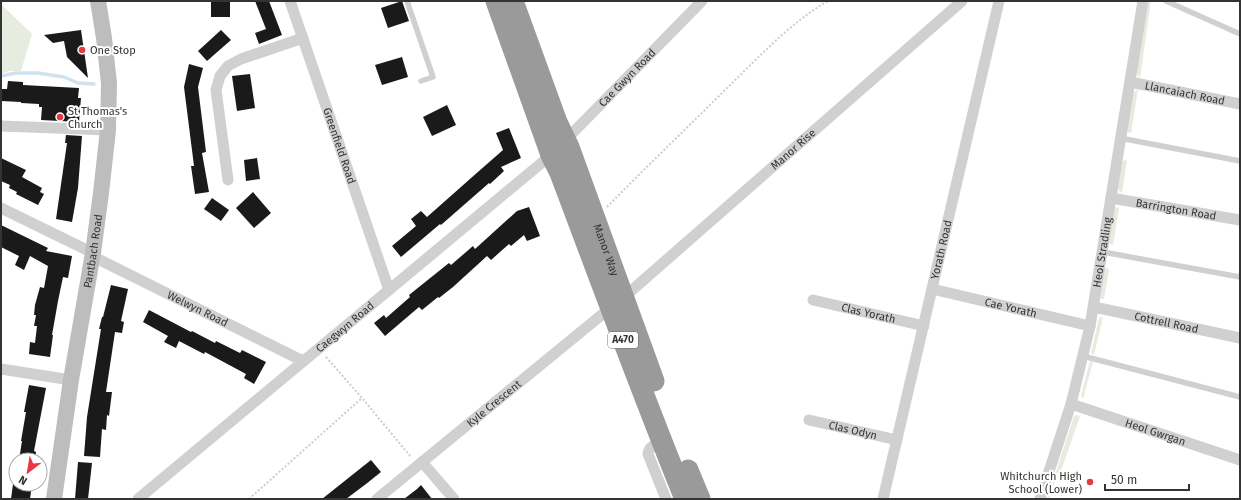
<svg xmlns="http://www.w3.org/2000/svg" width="1241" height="500" font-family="'Fira Sans',sans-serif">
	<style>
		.green { fill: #e6ecdf }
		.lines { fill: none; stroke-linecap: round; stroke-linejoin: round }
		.stream { stroke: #cfe2ee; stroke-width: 3.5 }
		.building { fill: #1a1a1a }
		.path { stroke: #cdcdcd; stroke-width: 2; stroke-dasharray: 2 2; stroke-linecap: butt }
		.lane { stroke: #d0d0d0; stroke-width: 5.5 }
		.street { stroke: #d0d0d0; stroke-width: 11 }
		.secondary { stroke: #bdbdbd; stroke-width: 16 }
		.highway { stroke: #9a9a9a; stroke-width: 21 }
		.poi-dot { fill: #e63946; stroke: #fff; stroke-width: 1.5 }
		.labels { text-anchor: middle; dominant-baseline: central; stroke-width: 4; stroke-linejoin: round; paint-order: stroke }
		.shield { fill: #fff; stroke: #707070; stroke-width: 1 }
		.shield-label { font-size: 10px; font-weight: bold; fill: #333 }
		.poi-label { font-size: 11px; fill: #333; stroke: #fff; text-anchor: start }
		.street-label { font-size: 11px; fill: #333; stroke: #fff }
	</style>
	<rect width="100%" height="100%" fill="#fff"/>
	<g class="green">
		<polygon points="1147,1 1151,1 1140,78 1137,75 1136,71"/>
		<polygon points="1,4 32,34 21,71 9,71 1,74"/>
		<polygon points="1138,89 1131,133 1126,132 1133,93"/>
		<polygon points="1124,160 1127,161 1122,193 1119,191 1118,188 1121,163"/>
		<polygon points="1116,207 1119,208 1113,245 1109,243 1114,208"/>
		<polygon points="1107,268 1109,269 1104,299 1100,299 1104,269"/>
		<polygon points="1103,317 1094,355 1091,353 1099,318"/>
		<polygon points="1090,361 1095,362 1093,362 1083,399 1081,395"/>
		<polygon points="1076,415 1080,416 1062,468 1058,472 1049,499 1047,499 1074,416"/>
	</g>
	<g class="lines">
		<polyline class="stream" points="1,76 16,73 38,73 64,77 78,83 94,84"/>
	</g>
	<g class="building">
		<rect x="211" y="1" width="19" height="16"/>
		<polygon points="255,1 269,1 282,35 259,44 255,33 266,29"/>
		<polygon points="402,1 409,21 388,28 381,8"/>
		<polygon points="81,30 88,78 67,57 64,41 53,43 44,35"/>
		<polygon points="221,30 231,40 207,61 198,51"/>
		<polygon points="402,57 408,77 382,85 375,65"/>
		<polygon points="189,64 203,68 198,87 206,152 202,153 209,192 195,194 191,166 194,166 184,87"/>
		<polygon points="250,74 255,108 237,111 232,76"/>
		<polygon points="8,81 23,82 23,85 79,88 78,98 81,98 79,122 41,120 42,107 39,107 39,104 21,103 21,102 1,101 1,89 7,89"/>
		<polygon points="447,105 456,125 432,136 423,117"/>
		<polygon points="509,128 521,158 501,167 504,171 490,184 489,183 441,225 440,224 401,257 392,246 416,226 411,219 421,211 427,217 479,171 503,150 496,133"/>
		<polygon points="66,135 82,136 78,188 72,222 56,219 67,143 65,143"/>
		<polygon points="1,158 26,170 22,177 42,188 40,192 44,194 38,205 16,194 17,192 9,188 10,185 1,181"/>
		<polygon points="257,158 260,179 246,181 244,160"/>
		<polygon points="253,192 271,213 254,228 236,208"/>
		<polygon points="212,198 229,210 221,221 204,209"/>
		<polygon points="529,207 540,236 527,241 524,235 511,246 509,244 491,260 487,256 453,287 439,298 438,297 422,310 419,307 385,336 374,323 384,315 386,318 410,297 409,295 449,263 451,265 473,246 475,249 517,211"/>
		<polygon points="1,225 48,248 46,251 72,256 68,278 63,277 58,301 52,335 53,335 50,357 29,354 30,342 35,343 37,326 34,326 36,315 34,315 35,305 40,287 44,288 48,266 30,256 24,270 15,265 19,256 1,247"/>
		<polygon points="111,285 128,289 121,321 124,322 122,333 115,332 106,392 112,392 109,416 107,415 106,430 102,429 100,457 84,456 87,417 101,329 99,329 102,317 103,317"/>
		<polygon points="149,310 191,332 192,331 215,343 216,341 240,353 242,350 266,362 254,384 244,378 246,374 205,352 204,354 179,341 176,348 164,342 168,336 143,322"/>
		<polygon points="29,385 46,388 34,451 36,452 35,460 19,460 22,441 21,441 26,412 24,412"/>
		<polygon points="371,460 381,472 366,484 346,499 322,499"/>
		<polygon points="78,462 92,463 88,499 75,499"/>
		<polygon points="13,484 32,484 30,499 11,499"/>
		<polygon points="421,485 432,499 404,499 417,489"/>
	</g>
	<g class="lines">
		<g class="path">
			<path d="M607 207C647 166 688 127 728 87 759 57 791 22 828 1"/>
			<polyline points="326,357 362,398 411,457"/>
			<polyline points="249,499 362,398"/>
		</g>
		<g class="lane">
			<polyline points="407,1 433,77 421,81"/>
			<polyline points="1166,1 1240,34"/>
			<polyline points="1120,138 1240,161"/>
			<polyline points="1103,252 1240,277"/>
			<polyline points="1083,356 1240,397"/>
		</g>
		<g class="street">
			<path id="s1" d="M290 1 389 290"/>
			<path id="s2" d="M1130 82 1240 104"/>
			<polyline points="1,126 108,130"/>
			<polyline points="228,180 216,90 220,76 228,66 241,59 303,38"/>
			<path id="s3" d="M1111 198 1240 220"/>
			<polyline points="1,208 93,253"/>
			<path id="s4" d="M92 256 303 361"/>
			<path id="s5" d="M932 289 1090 326"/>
			<path id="s6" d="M623 298 962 1"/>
			<path id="s7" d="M813 300 924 326"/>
			<path id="s8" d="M1094 307 1240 338"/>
			<polyline points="1,369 71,380"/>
			<path id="s9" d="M1071 404 1240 460"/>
			<path id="s10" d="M809 420 897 440"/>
			<path d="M661 442C655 445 649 446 648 454L666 499"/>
			<polyline points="422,462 454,499"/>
			<path id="s11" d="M138 499 551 155 702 1"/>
			<path id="s12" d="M377 499 610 308"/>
			<path id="s13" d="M883 499 999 1"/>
			<path id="s14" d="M1040 499 1071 404 1090 326 1143 1"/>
		</g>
		<path class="secondary" id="s15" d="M54 499 71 380 93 253 101 193 108 130 109 83 104 38 98 1"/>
		<g class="highway">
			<path d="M496 1 551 155 560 173C601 282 641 391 685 499"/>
			<path id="s16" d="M513 1 557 122 569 147 654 381"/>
			<polyline points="688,470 700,499"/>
		</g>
	</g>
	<g class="poi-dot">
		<circle cx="82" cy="50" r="4"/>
		<circle cx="60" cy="117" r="4"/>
		<circle cx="1090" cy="482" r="4"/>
	</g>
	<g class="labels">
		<rect class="shield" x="608" y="332" width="30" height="16" rx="3"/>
		<g class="shield-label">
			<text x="623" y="340">A470</text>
		</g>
		<g class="poi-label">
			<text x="90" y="50">One Stop</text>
			<text x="68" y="111">St Thomas's<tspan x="68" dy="13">Church</tspan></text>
			<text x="1082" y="476" text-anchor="end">Whitchurch High<tspan x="1082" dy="13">School (Lower)</tspan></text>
		</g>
		<g class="street-label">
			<text stroke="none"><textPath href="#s11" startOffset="646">Cae Gwyn Road</textPath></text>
			<text stroke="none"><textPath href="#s2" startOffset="56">Llancaiach Road</textPath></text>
			<text stroke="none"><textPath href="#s1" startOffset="153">Greenfield Road</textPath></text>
			<text stroke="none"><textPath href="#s6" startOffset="226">Manor Rise</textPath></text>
			<text stroke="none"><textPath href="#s3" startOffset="66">Barrington Road</textPath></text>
			<text stroke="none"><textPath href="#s16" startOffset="266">Manor Way</textPath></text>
			<text stroke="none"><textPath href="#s13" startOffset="256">Yorath Road</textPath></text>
			<text stroke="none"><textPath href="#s15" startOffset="251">Pantbach Road</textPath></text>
			<text stroke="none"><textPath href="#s14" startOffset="255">Heol Stradling</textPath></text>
			<text stroke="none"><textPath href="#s4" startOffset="118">Welwyn Road</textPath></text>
			<text stroke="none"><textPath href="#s5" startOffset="81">Cae Yorath</textPath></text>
			<text stroke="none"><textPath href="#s7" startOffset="57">Clas Yorath</textPath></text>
			<text stroke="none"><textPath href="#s8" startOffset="74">Cottrell Road</textPath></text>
			<text stroke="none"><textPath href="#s11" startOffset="269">Caegwyn Road</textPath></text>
			<text stroke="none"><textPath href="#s12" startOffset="151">Kyle Crescent</textPath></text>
			<text stroke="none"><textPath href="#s10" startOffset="45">Clas Odyn</textPath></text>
			<text stroke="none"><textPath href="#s9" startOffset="89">Heol Gwrgan</textPath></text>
		</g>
	</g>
	<rect width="1241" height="500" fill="none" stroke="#333333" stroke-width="4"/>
	<g transform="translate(28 472) rotate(211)"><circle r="19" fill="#ffffff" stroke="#adadad"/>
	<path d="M0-3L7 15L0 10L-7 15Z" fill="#e63946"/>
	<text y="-6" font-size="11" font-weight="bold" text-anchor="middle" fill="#333333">N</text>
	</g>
	<path d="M1105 484v6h84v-6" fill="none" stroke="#333333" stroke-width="2"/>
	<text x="1111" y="484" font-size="12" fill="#333333" stroke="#ffffff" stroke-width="3" paint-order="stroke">50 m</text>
</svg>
